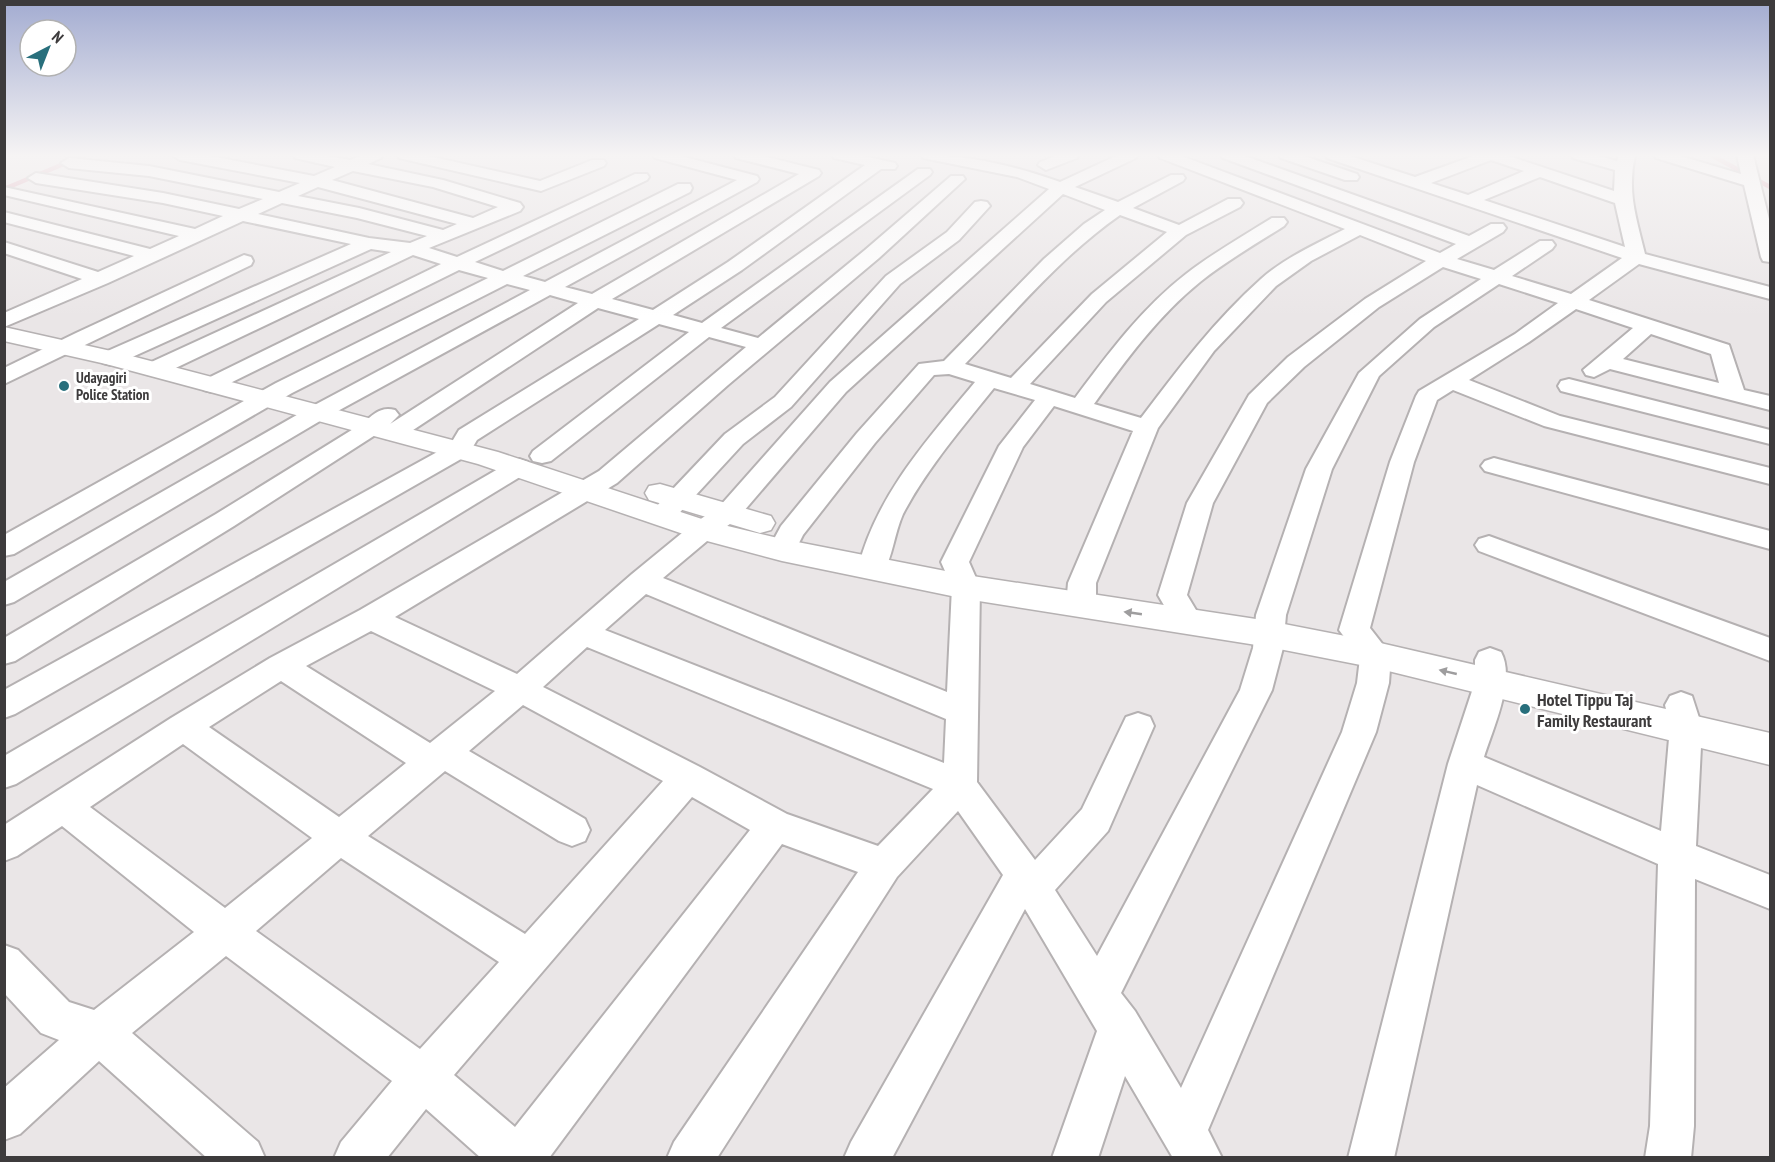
<svg xmlns="http://www.w3.org/2000/svg" width="1775" height="1162" font-family="'PT Sans Narrow',sans-serif">
	<style>
		.lines { fill: none; stroke-linecap: round; stroke-linejoin: round }
		.stream { stroke: #db9fae; stroke-width: 4.5 }
		.street-casing { stroke: #b5b1b2; stroke-width: 4 }
		.secondary-casing { stroke: #b5b1b2; stroke-width: 3 }
		.street { fill: #fff; fill-rule: evenodd }
		.secondary { fill: #fff; fill-rule: evenodd }
		.oneway { fill: #9e9d9e }
		.poi-dot { fill: #286f7c; stroke: #fff; stroke-width: 2 }
		.labels { text-anchor: middle; dominant-baseline: central; stroke-width: 6; stroke-linejoin: round; paint-order: stroke }
		.far-poi-label { font-size: 15px; font-weight: bold; fill: #3d3b3c; stroke: #fff; text-anchor: start }
		.poi-label { font-size: 18px; font-weight: bold; fill: #3d3b3c; stroke: #fff; text-anchor: start }
	</style>
	<rect width="100%" height="100%" fill="#eae6e7"/>
	<g class="lines">
		<g class="stream">
			<polyline points="1711,155 1770,187"/>
			<polyline points="4,189 85,155"/>
		</g>
		<defs>
			<g id="street">
				<path d="M172 155H205L314 176 335 167 295 158 293 155H322L350 160 363 155H383L381 158 368 164 443 180 520 203 523 207 520 211 429 248 457 257 635 174H647L649 177 647 180 475 262 503 271 678 184H690L692 188 690 192 523 276 545 282 737 180 655 158 653 155H677L757 176 759 179 757 182 565 287 592 294 799 174 736 158 734 155H759L819 170 821 173 819 176 612 299 653 310 728 262 865 165 834 158 832 155H859L895 163 897 166 895 169H881L742 270 673 315 702 323 918 169H930L932 172 930 175 721 328 758 338 865 250 951 176H963L965 179 879 258 728 385 617 483 395 617 517 674 632 574 693 524 719 507 830 382 1049 189 1017 177 923 158 921 155C969 155 1016 166 1060 182L1118 155H1138L1136 158 1075 187 1118 202 1171 175H1183L1185 178 1183 181 1133 208 1179 225 1228 199H1240L1243 203 1240 207 1186 235 1106 302 1030 384 1075 398C1108 354 1142 308 1186 274 1213 253 1243 236 1272 218H1284L1287 222 1284 226C1256 244 1226 261 1200 282 1158 316 1126 360 1094 404L1141 418C1178 369 1215 320 1261 279 1286 257 1316 244 1345 229L1160 158 1158 155H1179L1440 253 1456 244 1223 158 1221 155H1242L1469 236 1491 224H1503L1506 228 1503 232 1457 259 1494 270 1540 241H1552L1555 245 1552 249 1512 276 1571 294 1622 258 1327 158 1325 155H1347L1415 177 1476 155H1506L1614 191 1615 170 1573 158 1571 155H1595L1617 161 1619 155H1635C1627 192 1636 217 1645 254L1770 287V299L1639 264 1589 300 1729 345 1744 390 1770 396V410L1610 369 1594 377 1586 375 1583 370 1633 328 1576 309 1529 342 1469 380 1560 416 1770 468V484L1544 426 1453 390 1437 400 1414 462 1370 628 1391 655 1389 683 1376 732 1208 1130 1222 1158H1173L1125 1076 1098 1158H1052L1097 1031 1025 909 892 1158H844L851 1142 1003 875 958 811 897 877 717 1158H667L674 1142 858 872 782 844 549 1158H481L426 1109 387 1158H334L341 1142 392 1081 226 956 132 1033 258 1142 265 1158H207L99 1061 20 1134 4 1140V1088L59 1040 41 1033 4 993V945L18 950 69 1002 94 1010 194 932 62 826 17 856 4 861V825L171 718 270 658 360 610 599 471 746 347 709 337 551 461 542 463 533 461 530 456 533 451 689 332 659 324 477 440 468 455 15 714 4 718V690L450 445 459 430 639 319 598 308 401 438 393 440 385 438 381 433 383 430 234 526 15 661 4 664V638L216 514 363 423C374 414 381 406 395 410L399 415 390 424 578 303 550 295 325 418 14 602 4 605V582L309 408 530 290 507 284 292 393 14 554 4 556V535L276 383 488 278 459 270 212 392 204 390 201 385 204 380 441 264 413 255 163 374 155 376 147 374 144 369 147 364 391 252 371 249 119 363 111 365 103 363 100 358 103 353 351 244 243 221 108 283 4 327V313L82 279 4 253V242L98 272 134 256 4 222V212L150 249 179 236 4 195V187L195 229 223 216 163 203 36 183 28 178 36 173 163 193 239 209 263 199 149 176 69 168 61 163 69 158 149 166 279 192 300 183 180 160ZM1491 160 1524 171 1468 195 1431 183ZM353 171 433 187 498 207 473 218 332 180ZM1540 177 1615 203 1625 247 1484 200ZM318 187 457 224 443 230 359 208 298 196ZM1063 194 1105 210 1084 224 1044 259 944 361 919 364 857 433 781 526 768 550 772 557 782 559 792 557 803 535 875 443 934 375 949 374 975 382C928 439 877 494 858 568L862 575 872 578 882 575C893 557 894 534 903 514 927 468 962 428 994 388L1035 400 999 446 941 562 952 587 947 692 663 578 713 536 737 519 846 392ZM282 203 357 218 427 236 410 243 369 238 258 214ZM1120 215 1167 232 1092 294 1011 378 965 364C1014 313 1061 256 1120 215ZM1360 235 1426 261 1365 299 1288 357 1249 395 1187 503 1158 595 1177 628 1187 631 1197 628 1202 620 1187 595 1213 503 1267 403 1304 367 1379 307 1443 267 1481 279 1420 319 1359 373 1306 469 1256 615 1253 648 1240 690 1097 956 1055 890 1108 831 1154 726 1150 717 1138 713 1126 717 1082 809 1035 860 977 782 980 587 969 562 1023 447 1054 406 1133 431 1068 583 1066 606 1071 613 1081 616 1091 613 1096 606V583L1158 428 1214 351 1276 286 1311 261ZM1499 284 1558 303 1515 334 1419 391 1416 396 1390 462 1339 630 1360 658 1357 683 1342 732 1181 1088 1135 1011 1121 993 1272 690 1283 648 1286 615 1332 469 1379 376 1434 327ZM1651 334 1711 354 1719 383 1623 359ZM646 594 946 719 944 763 605 630ZM371 631 495 691 430 743 306 666ZM587 647 933 789 878 846 787 814 700 767 543 687ZM281 681 406 763 339 817 209 727ZM523 705 663 781 525 934 368 836 445 771 559 841 572 846 585 841 590 830 585 819 469 751ZM183 744 312 838 225 908 90 807ZM692 797 750 830 515 1127 454 1075ZM341 858 499 962 420 1049 256 931Z"/>
				<polygon points="397,155 424,155 540,181 592,160 604,160 606,163 604,166 541,191 399,158"/>
				<polygon points="1058,155 1079,155 1077,158 1046,170 1038,165 1040,162"/>
				<polygon points="1279,155 1301,155 1357,174 1359,177 1357,180 1345,180 1281,158"/>
				<polygon points="1654,155 1677,155 1741,174 1737,155 1753,155 1770,223 1770,262 1763,261 1761,257 1744,185 1656,158"/>
				<polygon points="981,201 987,202 990,206 959,240 900,284 791,407 743,444 671,522 662,525 653,522 649,516 653,510 725,434 775,397 886,276 947,232 975,202"/>
				<polygon points="244,255 251,257 253,261 251,265 4,384 4,368 76,333"/>
				<polygon points="1569,379 1770,430 1770,444 1561,391 1558,386 1561,381"/>
				<polygon points="1494,458 1770,531 1770,549 1485,471 1481,466 1485,461"/>
				<polygon points="519,459 528,462 532,467 528,472 16,784 4,788 4,756 510,462"/>
				<polygon points="1489,536 1770,638 1770,661 1479,551 1475,545 1479,539"/>
				<path d="M1490 648 1501 652C1516 679 1493 728 1484 757L1661 831 1670 727 1665 705 1670 696 1681 692 1692 696 1702 727 1696 846 1770 875V909L1695 879 1694 1126 1691 1158H1645L1650 1126 1658 864 1477 785 1394 1158H1348L1448 764 1475 682V660L1479 652Z"/>
			</g>
			<g id="secondary">
				<polygon points="4,327 120,353 498,452 711,522 782,539 966,575 1269,621 1376,642 1770,733 1770,765 1376,668 1269,647 966,599 782,561 692,537 478,464 106,364 4,341"/>
				<polygon points="660,484 771,516 775,523 771,530 760,533 649,500 645,493 649,486"/>
			</g>
		</defs>
		<use href="#street" class="street-casing"/>
		<use href="#secondary" class="secondary-casing"/>
		<use href="#street" class="street"/>
		<use href="#secondary" class="secondary"/>
	</g>
	<defs><path id="oneway-solid" d="M-6-.8H1V-3.2L6.5 0L1 3.2V.8H-6Z" transform="scale(1.5)"/></defs>
	<g class="oneway">
		<use href="#oneway-solid" transform="translate(1133 613) rotate(-172)"/>
		<use href="#oneway-solid" transform="translate(1448 672) rotate(-167)"/>
	</g>
	<linearGradient id="sky" x2="0" y2="1"><stop stop-color="#a3acd1"/><stop offset="0.49" stop-color="#f6f4f4"/><stop offset="1" stop-color="#f6f4f4" stop-opacity="0"/></linearGradient>
	<rect width="1775" height="317" fill="url(#sky)"/>
	<g class="poi-dot">
		<circle cx="64" cy="386" r="6"/>
		<circle cx="1525" cy="709" r="6"/>
	</g>
	<g class="labels">
		<g class="far-poi-label">
			<text x="76" y="377">Udayagiri<tspan x="76" dy="17">Police Station</tspan></text>
		</g>
		<g class="poi-label">
			<text x="1537" y="699">Hotel Tippu Taj<tspan x="1537" dy="21">Family Restaurant</tspan></text>
		</g>
	</g>
	<rect width="1775" height="1162" fill="none" stroke="#3d3b3c" stroke-width="12"/>
	<g transform="translate(48 48) rotate(42)"><circle r="28" fill="#ffffff" stroke="#b1b1b1" stroke-width="1.5"/>
	<path d="M0-4.5L10 22L0 15L-10 22Z" fill="#286f7c"/>
	<text y="-9" font-size="16" font-weight="bold" text-anchor="middle" fill="#3d3b3c">N</text>
	</g>
</svg>
